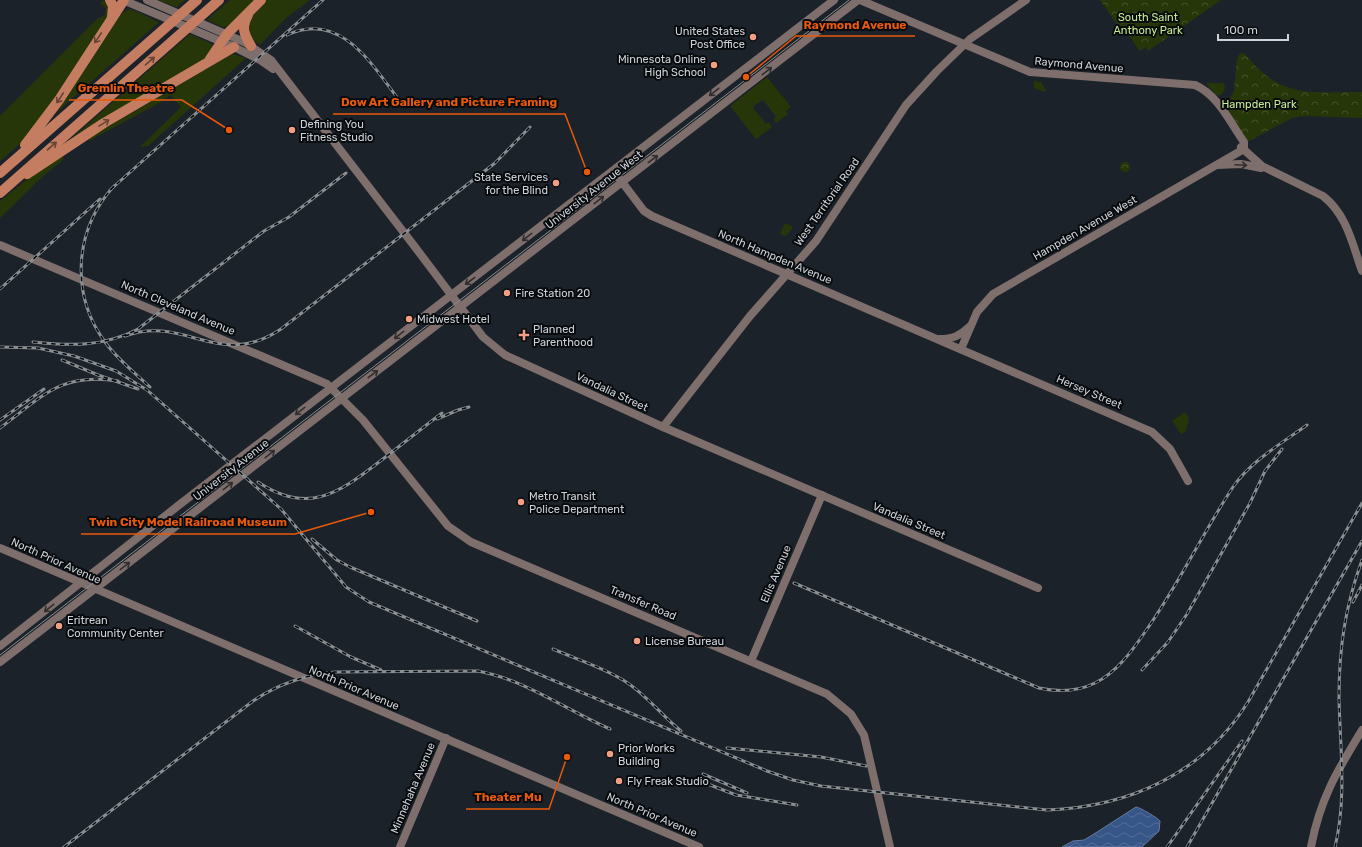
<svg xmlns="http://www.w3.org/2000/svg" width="1362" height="847" font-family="Rubik,sans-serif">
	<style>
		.green { fill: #273608 }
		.park { fill: url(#park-crowns) }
		.water { fill: url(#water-waves); stroke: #647ba0 }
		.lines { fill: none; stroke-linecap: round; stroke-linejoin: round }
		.secondary { stroke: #7e6e6c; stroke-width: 8 }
		.highway { stroke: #c57d61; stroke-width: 10 }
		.tram { stroke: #8a8f94; stroke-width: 1 }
		.rail-casing { stroke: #8a8f94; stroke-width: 3 }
		.rail { stroke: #080b0e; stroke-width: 1.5; stroke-dasharray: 4.5; stroke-linecap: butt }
		.oneway { stroke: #664438 }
		.oneway2 { stroke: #312e2f }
		.poi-dot { fill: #f39f84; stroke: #080b0e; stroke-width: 1.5 }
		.labels { text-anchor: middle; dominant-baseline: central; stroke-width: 4; stroke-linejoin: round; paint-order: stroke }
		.park-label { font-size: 11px; fill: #c7ea91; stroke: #080b0e }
		.poi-label { font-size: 11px; fill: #ced2d7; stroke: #080b0e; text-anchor: start }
		.street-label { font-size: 11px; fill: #ced2d7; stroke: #080b0e }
		.leader { fill: none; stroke: #e8590c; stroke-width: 1.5 }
		.callout-dot { fill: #e8590c; stroke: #080b0e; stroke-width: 1.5 }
		.callout-label { font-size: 12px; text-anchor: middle; font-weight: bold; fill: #e8590c; stroke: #080b0e; stroke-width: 4; stroke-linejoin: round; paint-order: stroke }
	</style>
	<defs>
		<pattern id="park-crowns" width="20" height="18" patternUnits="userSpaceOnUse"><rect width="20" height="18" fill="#273608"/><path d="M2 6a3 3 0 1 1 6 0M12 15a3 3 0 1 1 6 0" fill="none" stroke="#45522b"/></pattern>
		<pattern id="water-waves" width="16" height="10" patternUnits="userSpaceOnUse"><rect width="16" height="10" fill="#365688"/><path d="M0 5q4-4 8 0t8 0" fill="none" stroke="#526d98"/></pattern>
	</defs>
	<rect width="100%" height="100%" fill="#1c2229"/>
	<g class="green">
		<polygon points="104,0 109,8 109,14 57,100 29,136 0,161 0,116 97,19 105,15 106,8 100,3"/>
		<polygon points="158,0 185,0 177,7"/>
		<polygon points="230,0 257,0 230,26 223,27 207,20"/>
		<polygon points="265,0 310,0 286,18 260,45 253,40 246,24"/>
		<polygon points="131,9 159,22 48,120 120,15 127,10"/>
		<polygon points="190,34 214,45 206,58 64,145"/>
		<polygon points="232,54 246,58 148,146 140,147 181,107 170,95 159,103 89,141 89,138"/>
		<polygon points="767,77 791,107 786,111 788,114 776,123 773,119 776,117 763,100 755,105 753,108 766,124 769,122 772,127 756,139 730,106"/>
		<polygon points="1034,81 1041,82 1046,91 1045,92 1034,88"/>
		<polygon points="1224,83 1225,88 1222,94 1217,96 1207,85 1207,83"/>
		<polygon points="61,154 64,159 42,177 0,218 0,201 36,172"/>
		<polygon points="1185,412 1189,418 1186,431 1181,434 1172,421"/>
	</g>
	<g class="park">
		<polygon points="1100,0 1221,0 1148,51 1146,47 1140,51 1122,26 1119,27"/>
		<path d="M1240 53 1245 54C1281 99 1309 92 1362 92V118L1305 116 1292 118 1249 141H1247L1224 109 1234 91 1237 59Z"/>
		<circle cx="1125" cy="167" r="5"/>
		<polygon points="785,223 793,227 786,236 780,234"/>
	</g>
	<path class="water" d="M1136 807C1139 807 1158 818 1160 821L1159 831 1142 847H1062L1073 841 1084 840 1094 834Z"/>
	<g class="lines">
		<g class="secondary">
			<polyline points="123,0 234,47 260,60 273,69"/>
			<polyline points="147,0 244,42 271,60 415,247 483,337 505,355 663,427 1038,588"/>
			<path d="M860 0 1030 72 1195 85C1218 95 1230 122 1244 142V149"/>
			<path d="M1241 147 1262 166 1323 196C1347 215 1352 243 1362 271"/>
			<polyline points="1217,165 1241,164 1261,168"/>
			<polyline points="619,178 644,211 652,216 1152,432 1170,449 1188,481"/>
			<polyline points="0,245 327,384 363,420 448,526 471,542 827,694 851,714 864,735 890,847"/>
			<path d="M940 339C952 339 960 336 969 327"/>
			<polyline points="961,349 977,312 993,294 1244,149"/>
			<polyline points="663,427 750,316 816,241 906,105 937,71 970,39 1026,0"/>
			<polyline points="0,548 699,847"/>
			<polyline points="0,646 179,505 834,0"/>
			<polyline points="751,661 822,495"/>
			<polyline points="0,662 858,0"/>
			<polyline points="400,847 446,738"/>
			<path d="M1311 847C1320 799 1337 771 1362 730"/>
		</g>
		<g class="highway">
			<polyline points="110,0 113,6 112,17"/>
			<path d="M248 15C241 28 244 34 251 46"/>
			<polyline points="210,59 227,34 261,0"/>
			<polyline points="25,145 59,100 124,0"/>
			<polyline points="0,173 197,0"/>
			<polyline points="27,174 104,123 234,47"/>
			<polyline points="0,193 219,0"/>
		</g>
		<polyline class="tram" points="0,655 849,0"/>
		<defs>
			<g id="rail">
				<path d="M287 35C342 9 374 68 402 104"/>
				<path d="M114 186C74 230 70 294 105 342 117 359 135 373 150 387"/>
				<polyline points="110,190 323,0"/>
				<polyline points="0,289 100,199"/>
				<path d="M125 336C185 314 219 371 281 329L495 163 530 127"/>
				<path d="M33 342C70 346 104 347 138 329L264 231 289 217 346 173"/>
				<path d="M0 347 38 348 74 356 116 371 147 390 281 509 346 587 369 602 767 771 793 780 821 786 1047 810C1129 807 1203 774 1248 702L1362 503"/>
				<polyline points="62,360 98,375 138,389"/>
				<polyline points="437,419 458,410 469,407"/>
				<polyline points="0,420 44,389"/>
				<path d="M0 428C43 396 61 372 118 381"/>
				<path d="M258 482C307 515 338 494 379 462 400 446 421 429 442 413"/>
				<polyline points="312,539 337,560 350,567 477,621"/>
				<path d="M794 583 1039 688C1058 692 1077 692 1095 683 1117 672 1132 651 1145 632 1178 586 1202 534 1233 487 1251 461 1282 443 1307 425"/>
				<polyline points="1353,602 1362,585"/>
				<polyline points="295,626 351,657 381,670"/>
				<path d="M553 649C576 659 602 667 623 680 645 693 661 715 681 731"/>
				<polyline points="1142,670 1168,642 1187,614 1250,503 1265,471 1282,449"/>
				<polyline points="727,748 821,757 866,766"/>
				<polyline points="703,774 747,793"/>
				<polyline points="700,781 736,795 797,805"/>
				<path d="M64 847 253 701C278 684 305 675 335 672L478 671C526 680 566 710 610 729"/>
				<polyline points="1167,847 1242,741"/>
				<polyline points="1187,847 1362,541"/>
				<path d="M1335 847C1347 798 1340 747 1339 698 1339 648 1345 607 1362 560"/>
			</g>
		</defs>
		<use href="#rail" class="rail-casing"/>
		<use href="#rail" class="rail"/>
	</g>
	<defs><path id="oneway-shaft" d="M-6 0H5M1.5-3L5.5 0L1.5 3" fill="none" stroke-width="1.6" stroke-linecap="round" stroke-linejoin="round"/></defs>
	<g class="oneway">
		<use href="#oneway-shaft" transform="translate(98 38) rotate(124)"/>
		<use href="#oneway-shaft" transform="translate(150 61) rotate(-41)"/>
		<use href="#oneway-shaft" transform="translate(60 98) rotate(123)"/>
		<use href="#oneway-shaft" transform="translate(104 123) rotate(-32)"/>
		<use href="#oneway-shaft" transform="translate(52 146) rotate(-41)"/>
	</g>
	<g class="oneway2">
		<use href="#oneway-shaft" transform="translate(767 71) rotate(-38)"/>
		<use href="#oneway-shaft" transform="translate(714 92) rotate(142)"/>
		<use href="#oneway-shaft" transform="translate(653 159) rotate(-37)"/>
		<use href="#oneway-shaft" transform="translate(1241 165) rotate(3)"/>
		<use href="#oneway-shaft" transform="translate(599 200) rotate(-38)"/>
		<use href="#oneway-shaft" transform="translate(527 237) rotate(142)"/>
		<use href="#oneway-shaft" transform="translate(470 281) rotate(143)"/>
		<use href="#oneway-shaft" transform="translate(399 335) rotate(142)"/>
		<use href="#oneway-shaft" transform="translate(373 374) rotate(-37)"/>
		<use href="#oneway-shaft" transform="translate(300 411) rotate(142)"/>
		<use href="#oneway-shaft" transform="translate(270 454) rotate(-38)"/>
		<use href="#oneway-shaft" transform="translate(228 486) rotate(-38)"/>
		<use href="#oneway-shaft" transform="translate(125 566) rotate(-38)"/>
		<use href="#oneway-shaft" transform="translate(49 608) rotate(142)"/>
	</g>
	<g class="poi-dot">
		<circle cx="753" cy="37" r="4"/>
		<circle cx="714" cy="65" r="4"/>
		<circle cx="292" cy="130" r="4"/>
		<circle cx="556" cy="183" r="4"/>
		<circle cx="507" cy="293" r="4"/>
		<circle cx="409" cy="319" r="4"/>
		<path d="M522 329h4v4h4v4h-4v4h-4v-4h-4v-4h4z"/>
		<circle cx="521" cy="502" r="4"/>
		<circle cx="59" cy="626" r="4"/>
		<circle cx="637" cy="641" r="4"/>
		<circle cx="610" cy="754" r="4"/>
		<circle cx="619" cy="781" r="4"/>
	</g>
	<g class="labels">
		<g class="park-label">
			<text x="1148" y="17">South Saint<tspan x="1148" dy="13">Anthony Park</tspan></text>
			<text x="1259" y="104">Hampden Park</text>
		</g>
		<g class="poi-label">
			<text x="745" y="31" text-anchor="end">United States<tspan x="745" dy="13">Post Office</tspan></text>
			<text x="706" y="59" text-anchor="end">Minnesota Online<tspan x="706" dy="13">High School</tspan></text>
			<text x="300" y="124">Defining You<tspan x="300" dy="13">Fitness Studio</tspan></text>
			<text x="548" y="177" text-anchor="end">State Services<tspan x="548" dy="13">for the Blind</tspan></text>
			<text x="515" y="293">Fire Station 20</text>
			<text x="417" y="319">Midwest Hotel</text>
			<text x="533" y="329">Planned<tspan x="533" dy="13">Parenthood</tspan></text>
			<text x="529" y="496">Metro Transit<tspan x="529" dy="13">Police Department</tspan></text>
			<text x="67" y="620">Eritrean<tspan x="67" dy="13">Community Center</tspan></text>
			<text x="645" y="641">License Bureau</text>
			<text x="618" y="748">Prior Works<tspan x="618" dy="13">Building</tspan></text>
			<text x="627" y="781">Fly Freak Studio</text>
		</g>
		<g class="street-label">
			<text transform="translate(1079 65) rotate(5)">Raymond Avenue</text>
			<text transform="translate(594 190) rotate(-38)">University Avenue West</text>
			<text transform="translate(827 202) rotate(-55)">West Territorial Road</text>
			<text transform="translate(1085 228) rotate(-30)">Hampden Avenue West</text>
			<text transform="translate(775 257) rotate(23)">North Hampden Avenue</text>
			<text transform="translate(178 308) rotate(23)">North Cleveland Avenue</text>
			<text transform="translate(612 392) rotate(25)">Vandalia Street</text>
			<text transform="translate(1089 392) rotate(23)">Hersey Street</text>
			<text transform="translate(231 470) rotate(-38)">University Avenue</text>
			<text transform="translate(909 521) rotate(23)">Vandalia Street</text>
			<text transform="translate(56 561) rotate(24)">North Prior Avenue</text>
			<text transform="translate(776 574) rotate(-67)">Ellis Avenue</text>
			<text transform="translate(643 603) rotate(23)">Transfer Road</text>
			<text transform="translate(354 688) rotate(23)">North Prior Avenue</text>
			<text transform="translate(413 788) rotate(-67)">Minnehaha Avenue</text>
			<text transform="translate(652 815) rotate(23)">North Prior Avenue</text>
		</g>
	</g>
	<path class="leader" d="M746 77L796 36H915M229 130L182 100H69M587 172L565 114H333M371 512L295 534H81M567 757L549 809H466"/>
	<g class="callout-dot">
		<circle cx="746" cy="77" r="4"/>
		<circle cx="229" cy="130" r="4"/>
		<circle cx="587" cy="172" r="4"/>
		<circle cx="371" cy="512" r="4"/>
		<circle cx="567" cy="757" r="4"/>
	</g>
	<g class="callout-label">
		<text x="855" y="29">Raymond Avenue</text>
		<text x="126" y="92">Gremlin Theatre</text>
		<text x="449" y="106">Dow Art Gallery and Picture Framing</text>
		<text x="188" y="526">Twin City Model Railroad Museum</text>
		<text x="508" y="801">Theater Mu</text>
	</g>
	<path d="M1218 34v6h70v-6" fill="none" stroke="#ced2d7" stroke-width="2"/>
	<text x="1224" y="34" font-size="12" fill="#ced2d7" stroke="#080b0e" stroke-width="3" paint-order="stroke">100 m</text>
</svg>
